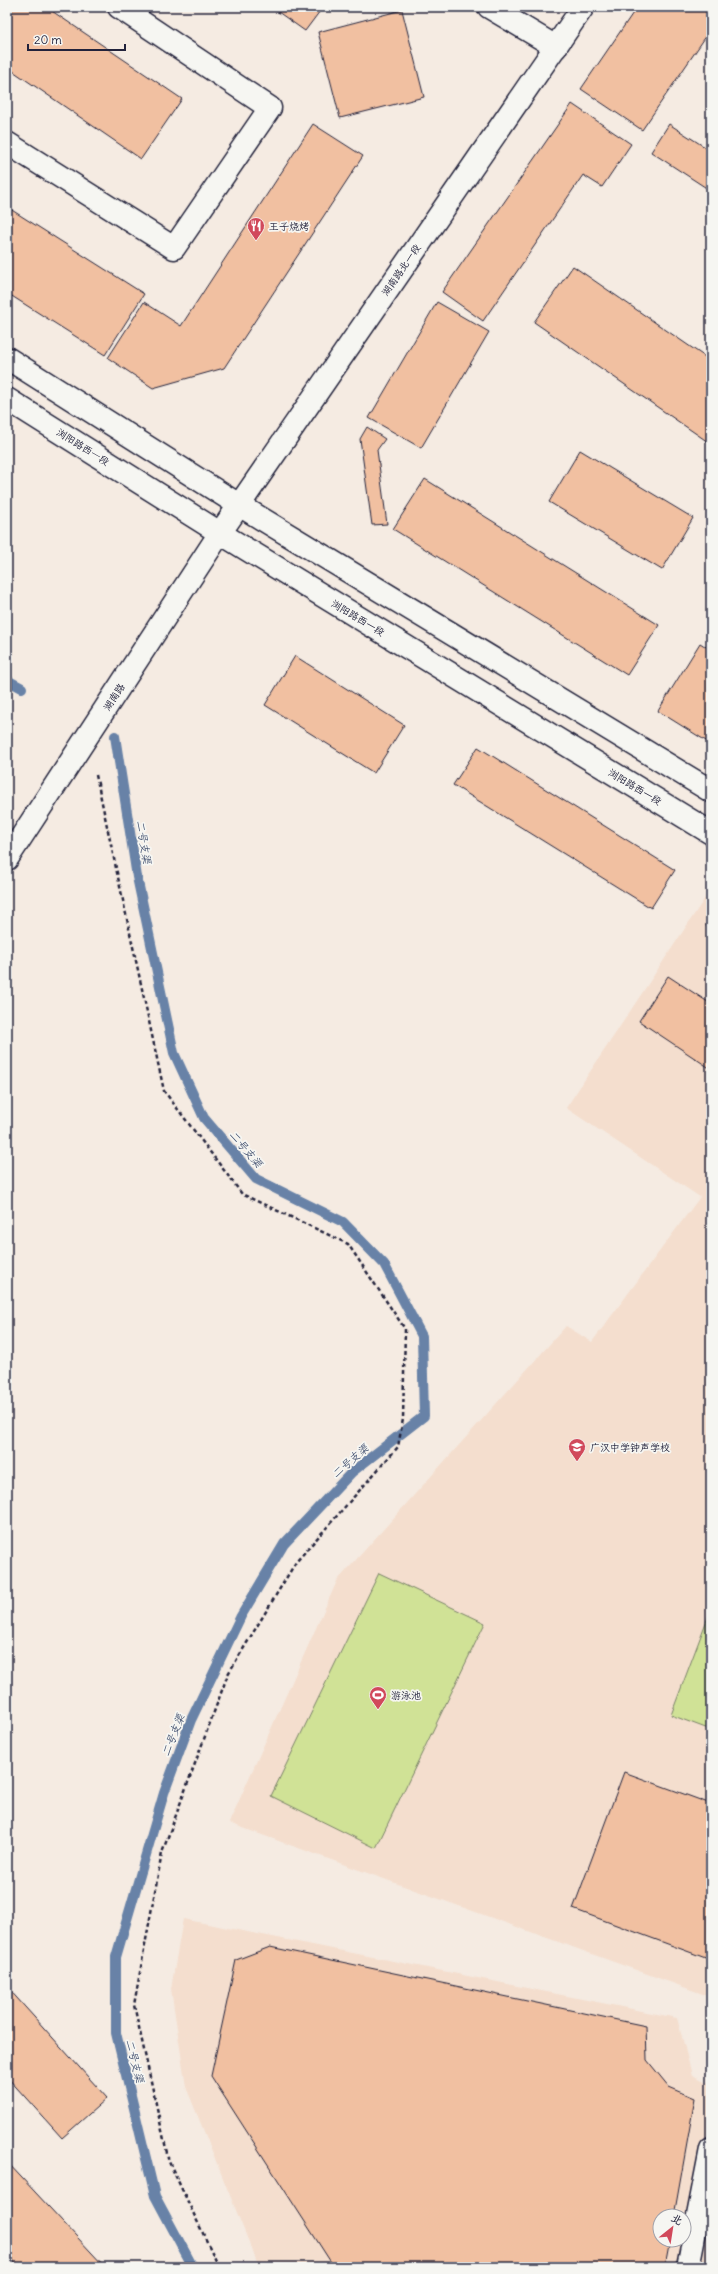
<svg xmlns="http://www.w3.org/2000/svg" width="718" height="2274" font-family="Delius,'LXGW WenKai TC',sans-serif">
	<style>
		.built { fill: #f4dece; fill-rule: evenodd }
		.green { fill: #d0e296; stroke: #798268 }
		.lines { fill: none; stroke-linecap: round; stroke-linejoin: round }
		.stream { stroke: #6782a7; stroke-width: 10 }
		.building { fill: #f1c0a1; stroke: #22223b }
		.minor-casing { stroke: #22223b; stroke-width: 25 }
		.path { stroke: #22223b; stroke-width: 2.5; stroke-dasharray: 4 3; stroke-linecap: butt }
		.minor { stroke: #f6f6f2; stroke-width: 22 }
		.labels { text-anchor: middle; dominant-baseline: central; stroke-width: 3.5; stroke-linejoin: round; paint-order: stroke }
		.poi-label { font-size: 10px; fill: #22223b; stroke: #f6f6f2; text-anchor: start }
		.street-label { font-size: 10px; fill: #22223b; stroke: #f6f6f2 }
		.water-label { font-size: 11px; font-style: italic; fill: #445271; stroke: #f6f6f2 }
	</style>
	<rect width="100%" height="100%" fill="#f5ebe2"/>
	<filter id="ink" filterUnits="userSpaceOnUse"><feTurbulence type="fractalNoise" baseFrequency=".025" numOctaves="2"/><feDisplacementMap in="SourceGraphic" scale="8" xChannelSelector="R" yChannelSelector="G"/><feConvolveMatrix kernelMatrix="1 2 1 2 8 2 1 2 1" color-interpolation-filters="sRGB"/></filter>
	<g filter="url(#ink)">
		<g class="built">
			<polygon points="711,889 711,1997 229,1823 337,1581 566,1326 592,1342 700,1197 566,1108"/>
			<path d="M183 1919 677 2018 692 2075 711 2084V2267H259L186 2087 171 1989ZM660 2216H684V2240H660Z"/>
		</g>
		<g class="green">
			<polygon points="379,1573 485,1623 376,1848 271,1796"/>
			<polygon points="711,1609 711,1730 671,1715"/>
		</g>
		<g class="lines">
			<g class="stream">
				<polyline points="7,680 22,688"/>
				<polyline points="115,736 137,877 174,1053 204,1118 256,1179 343,1222 384,1264 422,1336 424,1416 352,1472 284,1544 241,1616 191,1720 164,1793 116,1957 116,2033 155,2196 193,2267"/>
			</g>
		</g>
		<g class="building">
			<polygon points="7,7 46,7 182,99 141,159 7,67"/>
			<polygon points="271,7 323,7 305,31"/>
			<polygon points="637,7 711,7 711,29 642,130 581,89"/>
			<polygon points="402,10 424,97 340,118 318,32"/>
			<polygon points="572,104 631,144 602,187 583,175 483,321 442,292"/>
			<polygon points="313,124 363,156 224,368 153,388 108,358 144,302 181,326"/>
			<polygon points="669,124 711,151 711,191 651,152"/>
			<polygon points="7,207 144,294 105,355 7,293"/>
			<polygon points="573,266 711,361 711,444 534,322"/>
			<polygon points="437,302 489,332 421,448 369,418"/>
			<polygon points="367,427 385,439 377,450 387,524 372,525 360,439"/>
			<polygon points="580,450 693,518 662,570 549,502"/>
			<polygon points="425,479 659,625 627,675 393,529"/>
			<polygon points="700,643 711,650 711,744 658,711"/>
			<polygon points="295,656 404,725 374,773 265,705"/>
			<polygon points="478,747 675,870 651,908 453,785"/>
			<polygon points="711,918 711,929 706,926"/>
			<polygon points="668,976 711,1004 711,1069 639,1021"/>
			<polygon points="624,1772 711,1804 711,1960 573,1909"/>
			<polygon points="270,1947 646,2026 647,2060 669,2087 695,2098 674,2216 660,2216 660,2240 670,2240 665,2267 463,2267 454,2263 394,2267 334,2267 211,2076 236,1960"/>
			<polygon points="7,1987 107,2098 62,2138 7,2077"/>
			<polygon points="7,2162 105,2267 19,2267 7,2254"/>
		</g>
		<g class="lines">
			<defs>
				<g id="minor">
					<polyline points="489,7 556,47"/>
					<polyline points="7,143 174,248 270,108 119,7"/>
					<polyline points="7,358 239,505 711,791"/>
					<polyline points="7,399 220,533 711,833"/>
					<polyline points="7,859 220,533 583,7"/>
					<polyline points="688,2267 711,2149"/>
				</g>
			</defs>
			<use href="#minor" class="minor-casing"/>
			<polyline class="path" points="96,775 164,1091 242,1194 348,1244 405,1329 403,1419 398,1447 296,1562 228,1674 162,1853 134,2005 169,2162 219,2267"/>
			<use href="#minor" class="minor"/>
		</g>
	</g>
	<defs>
		<symbol id="restaurant-pin" viewBox="-11 -11 22 30"><path d="M0 17L-7.5 6A9.5 9.5 0 1 1 7.5 6Z" fill="#d1495b" stroke="#f6f6f2"/><path d="M-5-6h1v4h1v-4h1v4h1v-4h1v5L-1.5 .5V6h-2V.5L-5-1ZM5-6V6H3V1.5H1.5Q1.5-4 5-6Z" fill="#fff"/></symbol>
		<symbol id="school-pin" viewBox="-11 -11 22 30"><path d="M0 17L-7.5 6A9.5 9.5 0 1 1 7.5 6Z" fill="#d1495b" stroke="#f6f6f2"/><path d="M0-5L7-2L0 1L-7-2ZM-4 1L0 2.5L4 1V4Q0 6-4 4Z" fill="#fff"/></symbol>
		<symbol id="stadium-pin" viewBox="-11 -11 22 30"><path d="M0 17L-7.5 6A9.5 9.5 0 1 1 7.5 6Z" fill="#d1495b" stroke="#f6f6f2"/><path d="M0-5a6.5 5 0 1 0 0 10a6.5 5 0 1 0 0-10ZM-3.5-1.8h7v3.6h-7Z" fill="#fff"/></symbol>
	</defs>
	<g fill-rule="evenodd">
		<use href="#restaurant-pin" x="246" y="216" width="20" height="27"/>
		<use href="#school-pin" x="567" y="1437" width="20" height="27"/>
		<use href="#stadium-pin" x="368" y="1685" width="20" height="27"/>
	</g>
	<g class="labels">
		<g class="poi-label">
			<text x="269" y="226">王子烧烤</text>
			<text x="590" y="1447">广汉中学钟声学校</text>
			<text x="391" y="1695">游泳池</text>
		</g>
		<g class="street-label">
			<text transform="translate(401 270) rotate(-55)">湖南路北一段</text>
			<text transform="translate(83 447) rotate(32)">浏阳路西一段</text>
			<text transform="translate(358 618) rotate(31)">浏阳路西一段</text>
			<text transform="translate(114 697) rotate(-57)">湖南路</text>
			<text transform="translate(635 787) rotate(31)">浏阳路西一段</text>
		</g>
		<g class="water-label">
			<text transform="translate(144 842) rotate(81)">二号支渠</text>
			<text transform="translate(246 1149) rotate(50)">二号支渠</text>
			<text transform="translate(350 1461) rotate(-41)">二号支渠</text>
			<text transform="translate(173 1735) rotate(-69)">二号支渠</text>
			<text transform="translate(135 2061) rotate(76)">二号支渠</text>
		</g>
	</g>
	<rect width="718" height="2274" fill="none" stroke="#f6f6f2" stroke-width="24"/>
	<rect x="12" y="12" width="694" height="2250" fill="none" stroke="#22223b" stroke-width="1.5" filter="url(#ink)"/>
	<g transform="translate(672 2228) rotate(30)"><circle r="19" fill="#f6f6f2" stroke="#a1a1a9"/>
	<path d="M0-3L7 15L0 10L-7 15Z" fill="#d1495b"/>
	<text y="-6" font-size="11" font-weight="bold" text-anchor="middle" fill="#22223b">北</text>
	</g>
	<path d="M28 44v6h97v-6" fill="none" stroke="#22223b" stroke-width="2"/>
	<text x="34" y="44" font-size="12" fill="#22223b" stroke="#f6f6f2" stroke-width="3" paint-order="stroke">20 m</text>
</svg>
